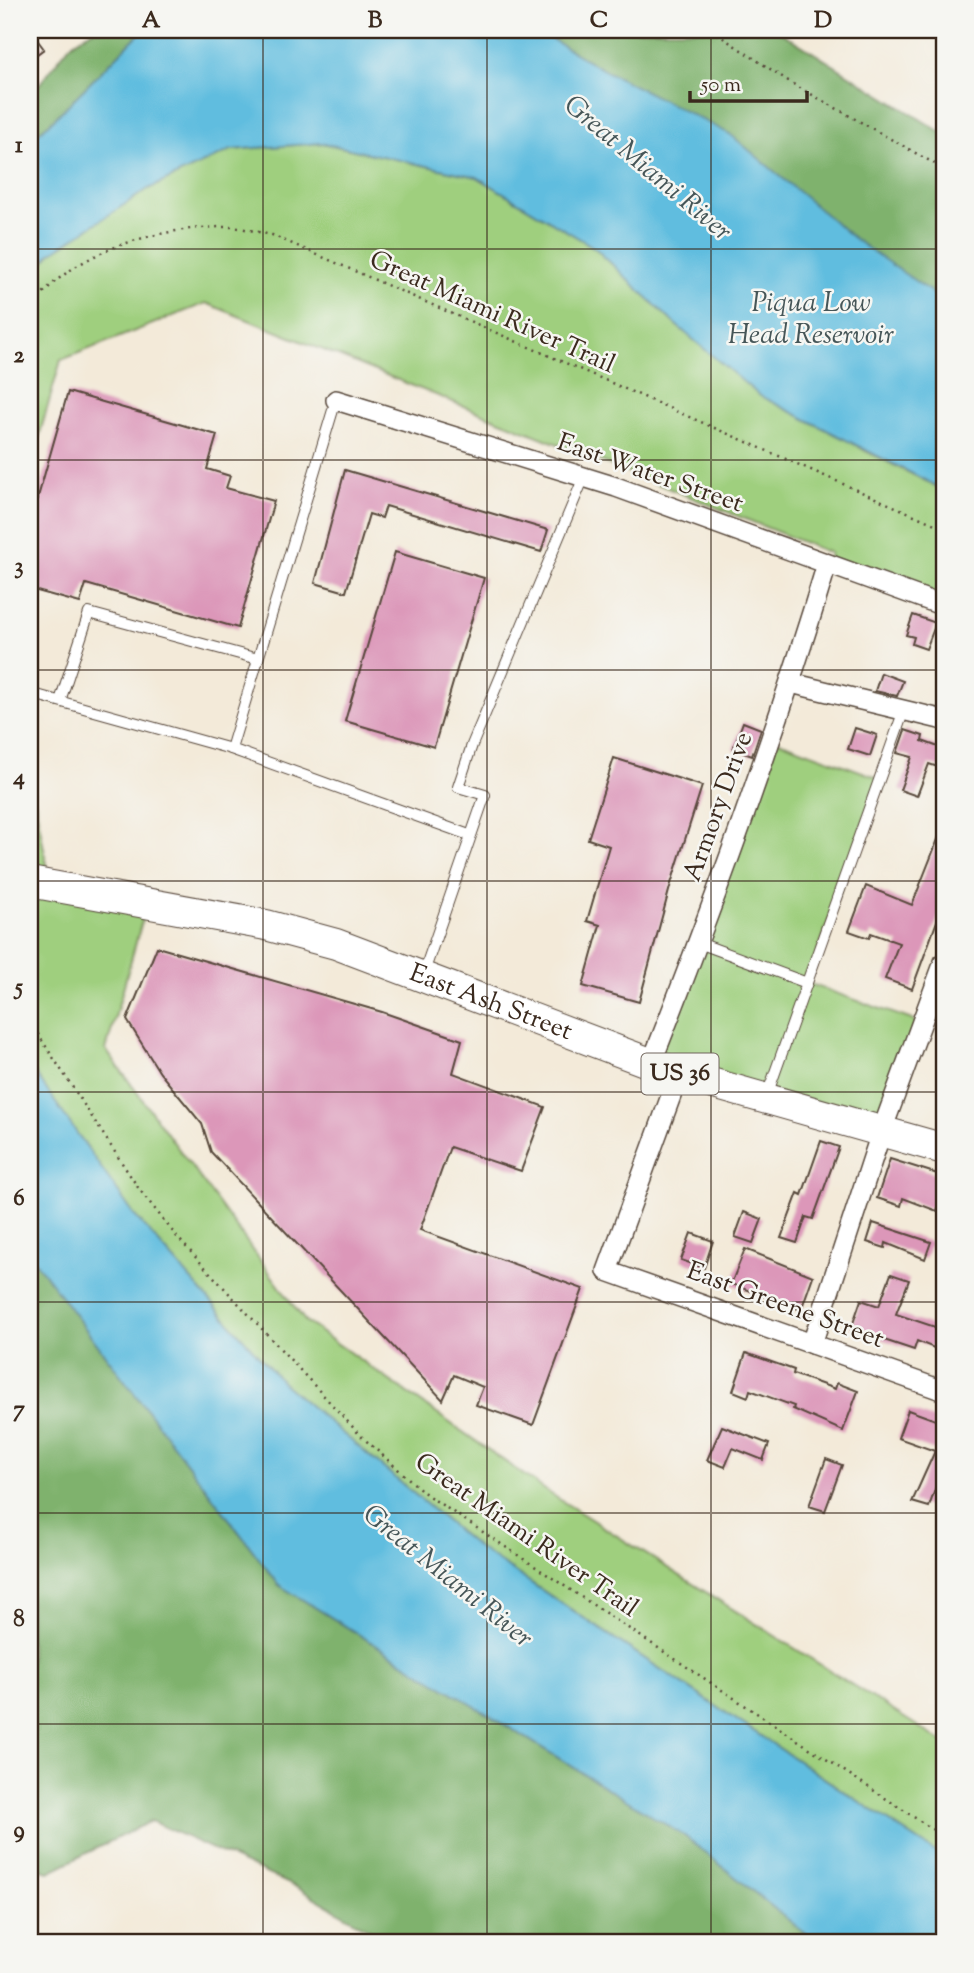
<svg xmlns="http://www.w3.org/2000/svg" width="974" height="1973" font-family="'Sorts Mill Goudy',serif">
	<style>
		.green { fill: #9fcf7e; stroke: #6d7c4e; stroke-width: 2 }
		.forest { fill: #7fb26d; stroke: #5d6e46; stroke-width: 2 }
		.water { fill: #61bddf; stroke: #4e747e; stroke-width: 2 }
		.building { fill: #dc97b9 }
		.lines { fill: none; stroke-linecap: round; stroke-linejoin: round }
		.service-casing { stroke: #57473a; stroke-width: 12 }
		.minor-casing { stroke: #57473a; stroke-width: 22 }
		.primary-casing { stroke: #57473a; stroke-width: 32 }
		.path { stroke: #57473a; stroke-width: 2.5; stroke-dasharray: 2 5; stroke-linecap: butt }
		.service { stroke: #fff; stroke-width: 10 }
		.minor { stroke: #fff; stroke-width: 19 }
		.primary { stroke: #fff; stroke-width: 30 }
		.grid { fill: none; stroke: #3b2a1e; stroke-width: 2; stroke-opacity: 0.55 }
		.labels { text-anchor: middle; dominant-baseline: central; stroke-width: 5; stroke-linejoin: round; paint-order: stroke }
		.shield { fill: #f6f6f2; stroke: #73675e; stroke-width: 2 }
		.shield-label { font-size: 24px; font-weight: bold; fill: #3b2a1e }
		.street-label { font-size: 26px; fill: #3b2a1e; stroke: #f6f6f2 }
		.water-label { font-size: 28px; font-style: italic; fill: #465658; stroke: #f6f6f2 }
		.neatline { fill: none; stroke: #3b2a1e; stroke-width: 2.5 }
		.grid-label { font-size: 23px; text-anchor: middle; font-weight: bold; fill: #3b2a1e }
	</style>
	<rect width="100%" height="100%" fill="#f6f6f2"/>
	<filter id="ink" filterUnits="userSpaceOnUse"><feTurbulence type="fractalNoise" baseFrequency=".0143" numOctaves="2"/><feDisplacementMap in="SourceGraphic" scale="14" xChannelSelector="R" yChannelSelector="G"/><feConvolveMatrix kernelMatrix="1 2 1 2 8 2 1 2 1" color-interpolation-filters="sRGB"/></filter>
	<filter id="wash" filterUnits="userSpaceOnUse"><feTurbulence type="fractalNoise" baseFrequency=".00686" numOctaves="4" result="noise"/><feDisplacementMap in="SourceGraphic" scale="28" xChannelSelector="R" yChannelSelector="G"/><feGaussianBlur stdDeviation="1.57" result="paint"/><feColorMatrix in="noise" values="0 0 0 0 0 0 0 0 0 0 0 0 0 0 0 0 0 1.4 0 .05"/><feComposite in="paint" operator="in"/></filter>
	<g filter="url(#wash)">
		<rect width="100%" height="100%" fill="#f3ead9"/>
		<g class="green">
			<polygon points="322,143 477,177 595,248 676,325 865,451 944,490 944,606 827,564 830,553 206,303 61,360 30,468 30,277 51,253 148,189 231,150"/>
			<polygon points="771,738 879,778 807,983 921,1023 881,1133 651,1064"/>
			<polygon points="30,775 51,886 147,903 106,1050 305,1321 551,1494 944,1743 944,1858 477,1547 283,1383 134,1215 30,1066"/>
		</g>
		<g class="forest">
			<polygon points="93,30 143,30 50,123 30,139 30,96 70,45"/>
			<polygon points="536,30 777,30 944,134 944,301 604,70"/>
			<polygon points="30,1255 279,1585 686,1837 817,1943 393,1943 296,1887 151,1821 49,1872 30,1866"/>
		</g>
		<g class="water">
			<polygon points="143,30 536,30 604,70 730,134 856,240 944,301 944,490 760,396 676,325 595,248 477,177 322,143 231,150 148,189 51,253 30,277 30,139 50,123"/>
			<polygon points="30,1066 134,1215 283,1383 477,1547 944,1858 944,1943 817,1943 686,1837 279,1585 30,1255"/>
		</g>
		<g id="blocks">
			<g class="building">
				<polygon points="30,30 44,49 30,59"/>
				<polygon points="68,392 217,435 207,469 230,476 226,488 274,501 238,628 86,584 80,603 30,589 30,525"/>
				<polygon points="345,470 548,530 541,552 386,506 382,518 369,514 346,592 315,583"/>
				<polygon points="395,552 484,578 434,747 345,721"/>
				<polygon points="913,615 936,623 926,649 912,644 914,637 906,635"/>
				<polygon points="881,673 903,681 897,696 875,691"/>
				<polygon points="743,722 761,729 752,756 733,749"/>
				<polygon points="855,728 877,735 870,756 848,749"/>
				<polygon points="905,730 923,736 922,741 944,749 944,769 929,764 917,796 900,790 912,757 897,753"/>
				<polygon points="614,758 702,786 670,887 639,1002 583,986 600,925 587,921 609,846 588,839"/>
				<polygon points="944,824 944,902 912,989 885,979 899,943 871,933 869,938 849,931 866,886 912,905"/>
				<polygon points="157,947 382,1012 462,1040 453,1073 545,1107 521,1171 450,1147 420,1230 583,1289 533,1425 476,1405 483,1387 454,1375 443,1400 211,1152 202,1124 160,1073 127,1020"/>
				<polygon points="821,1141 839,1147 813,1219 806,1217 797,1243 781,1238 798,1193 802,1195"/>
				<polygon points="890,1159 944,1176 944,1192 937,1211 903,1198 901,1206 877,1198"/>
				<polygon points="744,1212 762,1219 753,1243 735,1237"/>
				<polygon points="873,1223 931,1242 925,1259 886,1243 885,1248 867,1242"/>
				<polygon points="691,1233 713,1241 704,1268 681,1260"/>
				<polygon points="745,1249 813,1276 801,1310 731,1284"/>
				<polygon points="891,1274 909,1280 896,1314 944,1330 944,1352 917,1341 914,1350 851,1329 861,1300 879,1306"/>
				<polygon points="746,1353 794,1370 793,1374 835,1389 837,1383 858,1391 843,1431 793,1409 794,1406 750,1390 748,1397 733,1391"/>
				<polygon points="908,1410 944,1423 944,1463 929,1507 912,1502 935,1451 898,1438"/>
				<polygon points="722,1426 769,1444 763,1460 733,1448 725,1467 707,1460"/>
				<polygon points="826,1459 842,1465 825,1511 809,1506"/>
			</g>
		</g>
	</g>
	<g filter="url(#ink)">
		<use href="#blocks" fill-opacity="0" stroke="#57473a" stroke-width="2"/>
		<g class="lines">
			<defs>
				<g id="service">
					<polyline points="37,695 231,749 469,835"/>
					<polyline points="60,701 89,613 258,659"/>
					<polyline points="231,749 336,400"/>
					<polyline points="699,943 807,983"/>
					<polyline points="424,972 485,795 458,787 472,745 584,477"/>
					<polyline points="767,1095 904,710"/>
				</g>
				<g id="minor">
					<polyline points="336,400 616,487 944,606"/>
					<polyline points="791,683 944,720"/>
					<path d="M651 1064C716 899 776 733 827 564"/>
					<polyline points="679,1074 607,1271 944,1391"/>
					<polyline points="812,1344 881,1133 944,962"/>
				</g>
				<g id="primary">
					<path id="s1" d="M30 882 266 925 336 944 679 1074 944 1149"/>
				</g>
			</defs>
			<use href="#service" class="service-casing"/>
			<use href="#minor" class="minor-casing"/>
			<use href="#primary" class="primary-casing"/>
			<g class="path">
				<polyline points="711,30 793,84 944,169"/>
				<path d="M30 309C71 251 155 228 223 227 239 226 256 232 272 235L944 528"/>
				<polyline points="30,1022 139,1189 177,1237 361,1436 427,1495 944,1837"/>
			</g>
			<use href="#service" class="service"/>
			<use href="#minor" class="minor"/>
			<use href="#primary" class="primary"/>
		</g>
	</g>
	<path class="grid" d="M263 30V1943M487 30V1943M711 30V1943M30 249H944M30 460H944M30 670H944M30 881H944M30 1092H944M30 1302H944M30 1513H944M30 1724H944"/>
	<g class="labels">
		<rect class="shield" x="641.5" y="1053.5" width="77" height="41" rx="5"/>
		<g class="shield-label">
			<text x="680" y="1074">US 36</text>
		</g>
		<g class="street-label">
			<text transform="translate(492 313) rotate(24)">Great Miami River Trail</text>
			<text transform="translate(650 474) rotate(19)">East Water Street</text>
			<text transform="translate(719 807) rotate(-70)">Armory Drive</text>
			<text stroke="none"><textPath href="#s1" startOffset="478">East Ash Street</textPath></text>
			<text transform="translate(785 1306) rotate(20)">East Greene Street</text>
			<text transform="translate(526 1536) rotate(35)">Great Miami River Trail</text>
		</g>
		<g class="water-label">
			<text transform="translate(647 169) rotate(40)">Great Miami River</text>
			<text x="811" y="304">Piqua Low<tspan x="811" dy="32">Head Reservoir</tspan></text>
			<text transform="translate(447 1577) rotate(39)">Great Miami River</text>
		</g>
	</g>
	<rect width="974" height="1973" fill="none" stroke="#f6f6f2" stroke-width="77"/>
	<path d="M690 91v10h117v-10" fill="none" stroke="#3b2a1e" stroke-width="3.5"/>
	<text x="701" y="91" font-size="21" fill="#3b2a1e" stroke="#f6f6f2" stroke-width="5" paint-order="stroke">50 m</text>
	<rect x="38" y="38" width="898" height="1896" class="neatline"/>
	<g class="grid-label">
		<text x="151" y="27">A</text>
		<text x="375" y="27">B</text>
		<text x="599" y="27">C</text>
		<text x="823" y="27">D</text>
		<text x="19" y="152">1</text>
		<text x="19" y="362">2</text>
		<text x="19" y="573">3</text>
		<text x="19" y="784">4</text>
		<text x="19" y="994">5</text>
		<text x="19" y="1205">6</text>
		<text x="19" y="1416">7</text>
		<text x="19" y="1626">8</text>
		<text x="19" y="1837">9</text>
	</g>
</svg>
